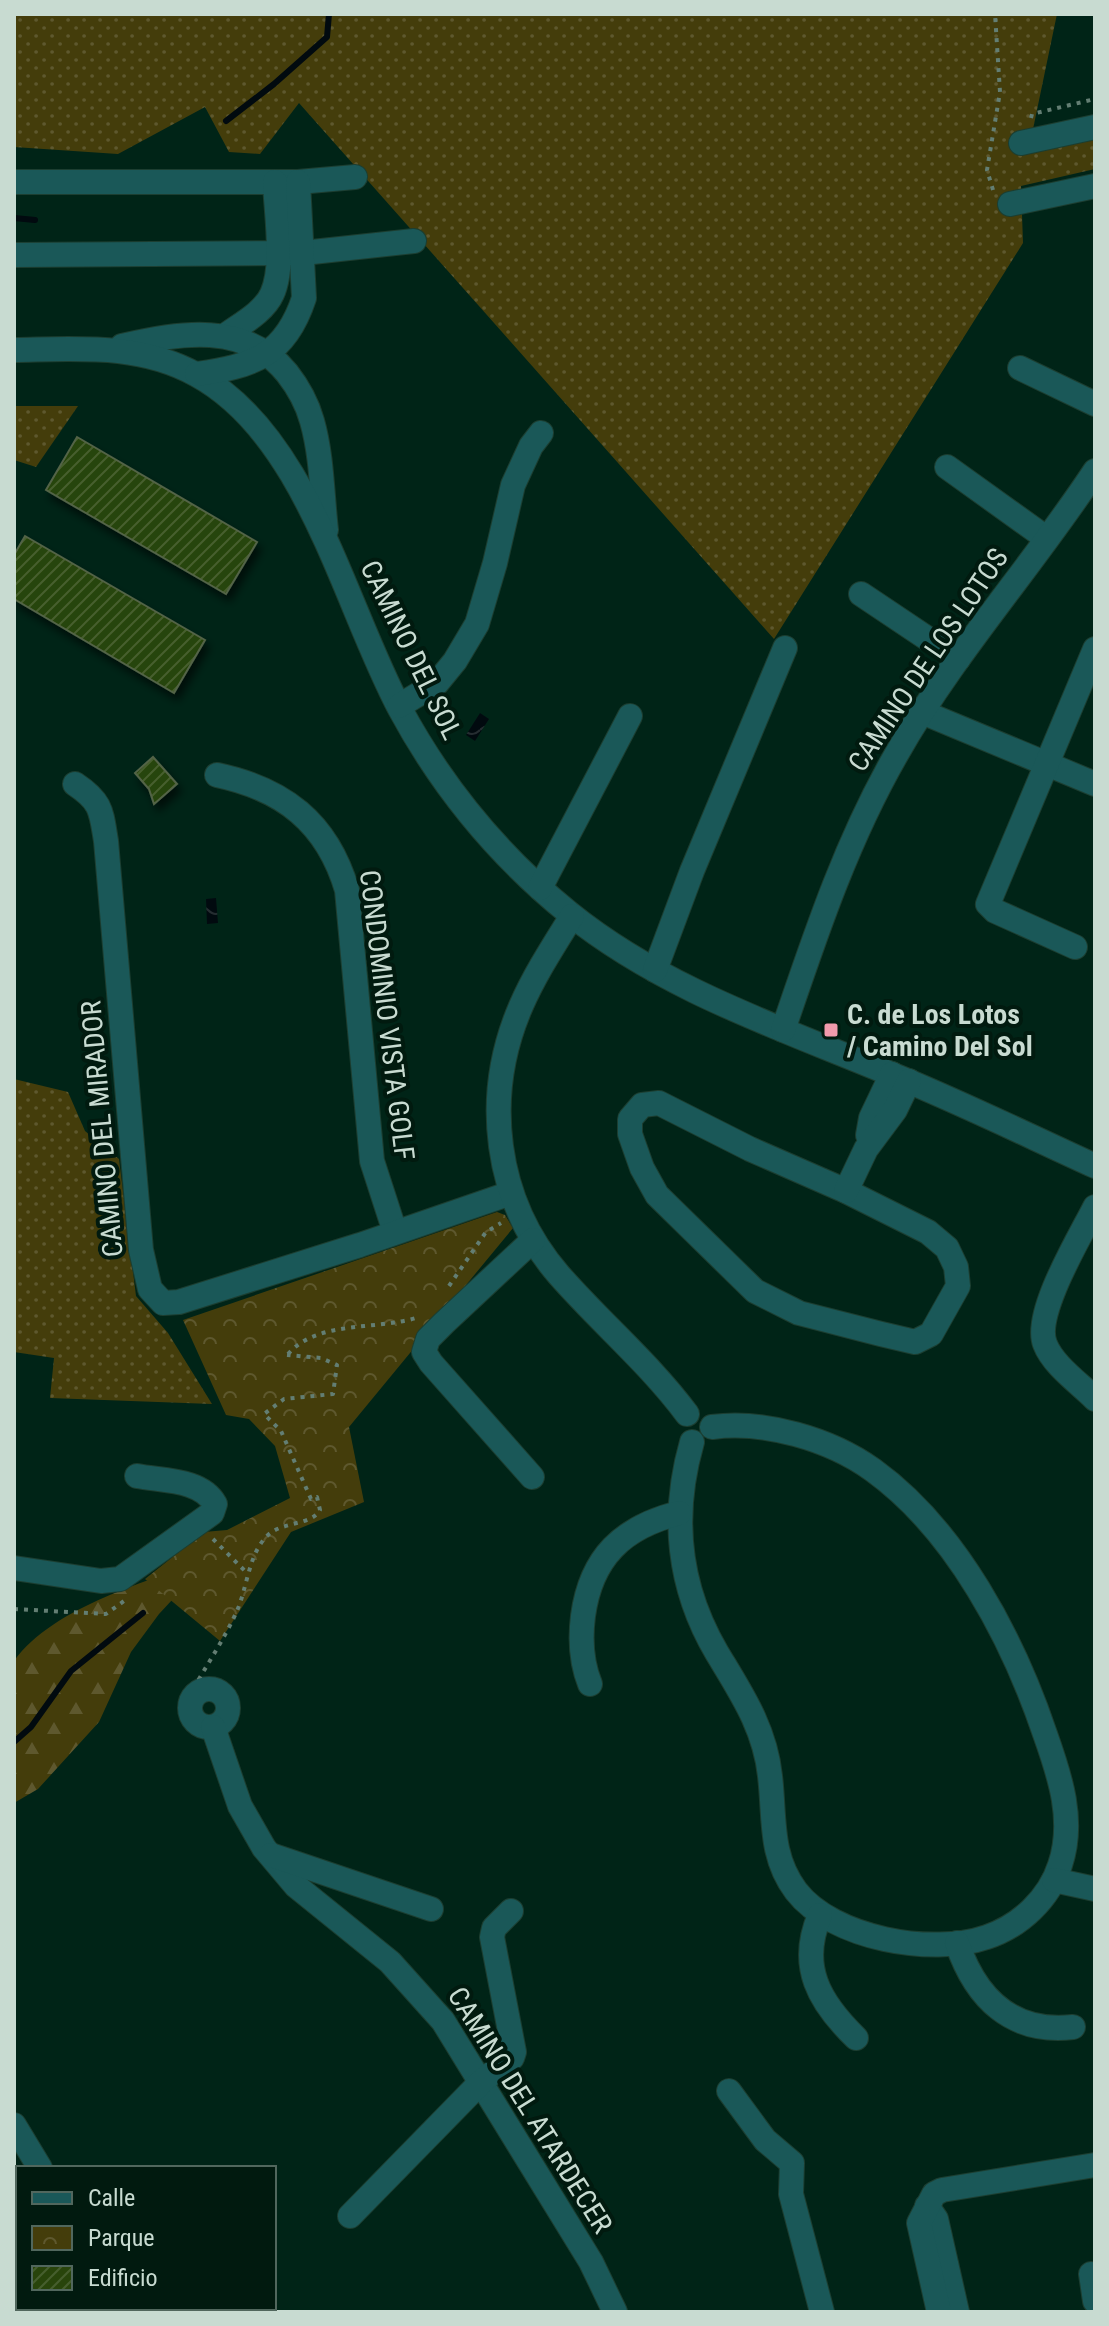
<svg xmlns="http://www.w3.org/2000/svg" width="1109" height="2326" font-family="'Roboto Condensed',sans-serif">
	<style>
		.grass { fill: url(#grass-dots) }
		.forest { fill: url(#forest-firs) }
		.park { fill: url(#park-crowns) }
		.water { fill: url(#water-waves) }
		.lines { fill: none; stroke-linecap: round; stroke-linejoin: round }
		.stream { stroke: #010a0f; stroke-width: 6 }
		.building { fill: url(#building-hatch); stroke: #536447; stroke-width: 2; filter: url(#shadow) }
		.minor-casing { stroke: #1c3e31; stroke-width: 26 }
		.path { stroke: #637e73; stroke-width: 4; stroke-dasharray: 4 6; stroke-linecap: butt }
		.minor { stroke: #1a5858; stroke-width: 24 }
		.poi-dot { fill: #f29aac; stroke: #011a0f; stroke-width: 3 }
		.labels { text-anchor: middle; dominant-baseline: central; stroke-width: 8; stroke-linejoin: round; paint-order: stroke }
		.street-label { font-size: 28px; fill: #c8dbd1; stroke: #011a0f }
		.poi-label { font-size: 28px; font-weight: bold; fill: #c8dbd1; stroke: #011a0f; text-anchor: start }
	</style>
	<defs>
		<pattern id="grass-dots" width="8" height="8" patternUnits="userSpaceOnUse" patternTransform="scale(2)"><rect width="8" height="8" fill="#443d0b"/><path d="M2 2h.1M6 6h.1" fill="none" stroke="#5e582e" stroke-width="1.8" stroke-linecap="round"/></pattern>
		<pattern id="forest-firs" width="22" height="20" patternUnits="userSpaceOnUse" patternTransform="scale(2)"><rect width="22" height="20" fill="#443d0b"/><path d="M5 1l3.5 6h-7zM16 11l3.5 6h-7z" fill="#5e582e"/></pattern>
		<pattern id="park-crowns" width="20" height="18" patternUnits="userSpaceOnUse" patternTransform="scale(2)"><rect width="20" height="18" fill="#443d0b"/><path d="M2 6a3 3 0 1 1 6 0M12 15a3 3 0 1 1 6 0" fill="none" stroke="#5e582e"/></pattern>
		<pattern id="water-waves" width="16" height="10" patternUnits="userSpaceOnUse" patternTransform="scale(2)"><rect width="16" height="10" fill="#010a0f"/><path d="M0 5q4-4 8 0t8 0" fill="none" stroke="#252d31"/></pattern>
		<pattern id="building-hatch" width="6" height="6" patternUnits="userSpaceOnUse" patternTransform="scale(2)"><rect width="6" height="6" fill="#28440b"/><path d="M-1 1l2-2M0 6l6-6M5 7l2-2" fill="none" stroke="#465e2e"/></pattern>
		<filter id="shadow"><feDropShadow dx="4" dy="7" stdDeviation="4" flood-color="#0009"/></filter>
	</defs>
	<rect width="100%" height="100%" fill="#002417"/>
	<g class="grass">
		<polygon points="14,14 1057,14 1028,153 1095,137 1095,169 1021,186 1023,243 774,639 299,103 260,154 229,152 205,107 118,154 14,147"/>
		<polygon points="14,406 78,406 36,467 14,460"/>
		<polygon points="14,1079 68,1092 85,1131 119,1159 136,1296 168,1333 212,1404 50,1398 54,1358 14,1352"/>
	</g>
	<path class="forest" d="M211 1558 159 1614 131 1652 99 1722 38 1789 14 1803V1661C54 1606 149 1581 211 1558Z"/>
	<polygon class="park" points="497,1212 505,1215 513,1228 349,1427 364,1502 291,1532 220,1641 145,1579 204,1532 227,1530 290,1498 275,1446 249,1419 226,1415 183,1320"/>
	<g class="water">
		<polygon points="480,713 489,719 475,741 466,735"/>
		<polygon points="216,898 218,923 207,924 206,899"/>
	</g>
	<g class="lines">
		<g class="stream">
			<polyline points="226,121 274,84 327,37 329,14"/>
			<polyline points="14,218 35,220"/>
			<polyline points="14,1742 31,1727 71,1671 143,1613"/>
		</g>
	</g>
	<g class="building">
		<polygon points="77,437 257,542 226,594 46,490"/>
		<polygon points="25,536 205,640 174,693 14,599 14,555"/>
		<polygon points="153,757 177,784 154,804 149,789 135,773"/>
	</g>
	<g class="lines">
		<defs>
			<g id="minor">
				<polyline points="1021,143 1095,127"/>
				<polyline points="14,182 298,182 355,177"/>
				<polyline points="1010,204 1095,186"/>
				<polyline points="14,255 303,253 414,241"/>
				<path d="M226 335C241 324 264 312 272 294 285 266 276 212 275 182"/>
				<path d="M122 346C179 333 245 321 287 373 298 387 307 403 312 421 322 456 322 495 326 530"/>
				<path d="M14 350C77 349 140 343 197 375 307 435 344 604 400 709 442 787 500 857 569 913 663 989 781 1028 891 1074 960 1102 1027 1135 1095 1166"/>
				<polyline points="1020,368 1095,404"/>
				<path d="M197 374C253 366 285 356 304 298L298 182"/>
				<polyline points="947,467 1046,538"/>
				<polyline points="861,594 958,659"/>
				<polyline points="399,706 437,683 455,661 477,624 495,563 513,485 531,446 541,433"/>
				<polyline points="922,712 1095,784"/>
				<path d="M217 775C283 789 327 822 347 890L372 1161 395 1232"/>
				<path d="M75 784C102 802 101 811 106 841L141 1250 150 1289 163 1303 179 1302 360 1245 511 1193"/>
				<polyline points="540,888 630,716"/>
				<path d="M572 916C554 945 535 974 521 1006 482 1096 494 1200 559 1275 601 1323 649 1363 687 1414"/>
				<polyline points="1075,947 995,911 988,904 1095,649"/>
				<polyline points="655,970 692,871 785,648"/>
				<path d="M783 1030C815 936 846 842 896 755 953 654 1031 568 1095 471"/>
				<polygon points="659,1103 750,1149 846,1191 928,1232 947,1248 956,1267 958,1286 931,1334 915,1342 881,1334 799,1313 755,1291 657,1195 642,1168 630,1134 630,1119 642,1105"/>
				<polyline points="868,1135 871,1118 892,1074"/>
				<polyline points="846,1191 866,1149 895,1110 909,1081"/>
				<path d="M1095 1207C1080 1237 1033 1314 1045 1344 1053 1365 1079 1383 1095 1399"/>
				<path d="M692 1442C671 1515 678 1587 717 1653 741 1693 765 1728 770 1776 775 1817 769 1855 796 1891 833 1939 932 1956 987 1937 1020 1926 1049 1899 1060 1865 1075 1821 1060 1776 1045 1734 1013 1639 956 1530 873 1470 830 1439 764 1420 712 1427"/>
				<polyline points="532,1477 431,1363 424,1352 428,1339 444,1323 533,1240"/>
				<path d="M14 1568 101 1581 120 1579 212 1513 215 1504C201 1479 163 1481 137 1476"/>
				<path d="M590 1684C581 1662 580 1640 583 1616 591 1557 623 1527 679 1513"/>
				<circle cx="209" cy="1708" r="19"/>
				<polyline points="213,1727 240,1806 264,1848 296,1886 390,1962 443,2021 591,2262 615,2312"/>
				<polyline points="271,1855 431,1909"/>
				<polyline points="1054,1880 1095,1889"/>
				<path d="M820 1915C798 1966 819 2002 856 2038"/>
				<path d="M957 1943C976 1999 1012 2034 1073 2027"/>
				<polyline points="729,2091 765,2140 792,2163 791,2194 822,2312"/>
				<polyline points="14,2125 40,2168"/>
				<polyline points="927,2206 936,2219 957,2312"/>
				<polyline points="350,2216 482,2081 512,2058 514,2052 492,1937 494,1928 511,1911"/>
				<polyline points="1091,2274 1095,2301"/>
				<polyline points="87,2308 88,2312"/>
				<polyline points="166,2312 171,2308"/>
				<polyline points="939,2312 919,2223 934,2194 942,2190 1095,2165"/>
			</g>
		</defs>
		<use href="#minor" class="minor-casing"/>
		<g class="path">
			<polyline points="1031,118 1032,114 1095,99"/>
			<polyline points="993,190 987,170 1000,92 995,14"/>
			<polyline points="449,1286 486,1232 501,1223"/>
			<path d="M288 1354C319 1319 378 1331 419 1317"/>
			<polyline points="213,1539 248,1574"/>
			<polyline points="14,1609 106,1614 124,1601"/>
			<path d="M203 1689 199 1679C212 1657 226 1635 236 1613 247 1590 248 1556 266 1537 280 1521 311 1526 320 1510L317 1497 311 1499 281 1431 264 1414 284 1399 333 1394 337 1365 321 1358 287 1355"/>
		</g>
		<use href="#minor" class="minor"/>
	</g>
	<rect class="poi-dot" x="823" y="1022" width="16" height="16" rx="4"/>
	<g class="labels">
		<g class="street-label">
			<text transform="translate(411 650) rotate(64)">CAMINO DEL SOL</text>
			<text transform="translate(928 660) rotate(-56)">CAMINO DE LOS LOTOS</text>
			<text transform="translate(387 1015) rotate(83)">CONDOMINIO VISTA GOLF</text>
			<text transform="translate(102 1129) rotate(-95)">CAMINO DEL MIRADOR</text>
			<text transform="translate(530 2110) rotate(58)">CAMINO DEL ATARDECER</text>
		</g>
		<g class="poi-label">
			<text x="847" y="1014">C. de Los Lotos<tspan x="847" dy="32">/ Camino Del Sol</tspan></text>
		</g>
	</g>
	<rect width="1109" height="2326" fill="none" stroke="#c8dbd1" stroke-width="32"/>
	<rect x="16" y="2166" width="260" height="144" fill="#011a0f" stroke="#51675d" stroke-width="2"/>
	<rect x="32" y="2192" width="40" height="12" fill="#1a5858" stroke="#51675d" stroke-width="2"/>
	<text x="88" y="2206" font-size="24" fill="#c8dbd1">Calle</text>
	<rect x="32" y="2226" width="40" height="24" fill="url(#park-crowns)" stroke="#51675d" stroke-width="2"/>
	<text x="88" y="2246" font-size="24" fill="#c8dbd1">Parque</text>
	<rect x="32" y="2266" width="40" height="24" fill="url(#building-hatch)" stroke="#51675d" stroke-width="2"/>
	<text x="88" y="2286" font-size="24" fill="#c8dbd1">Edificio</text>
</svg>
